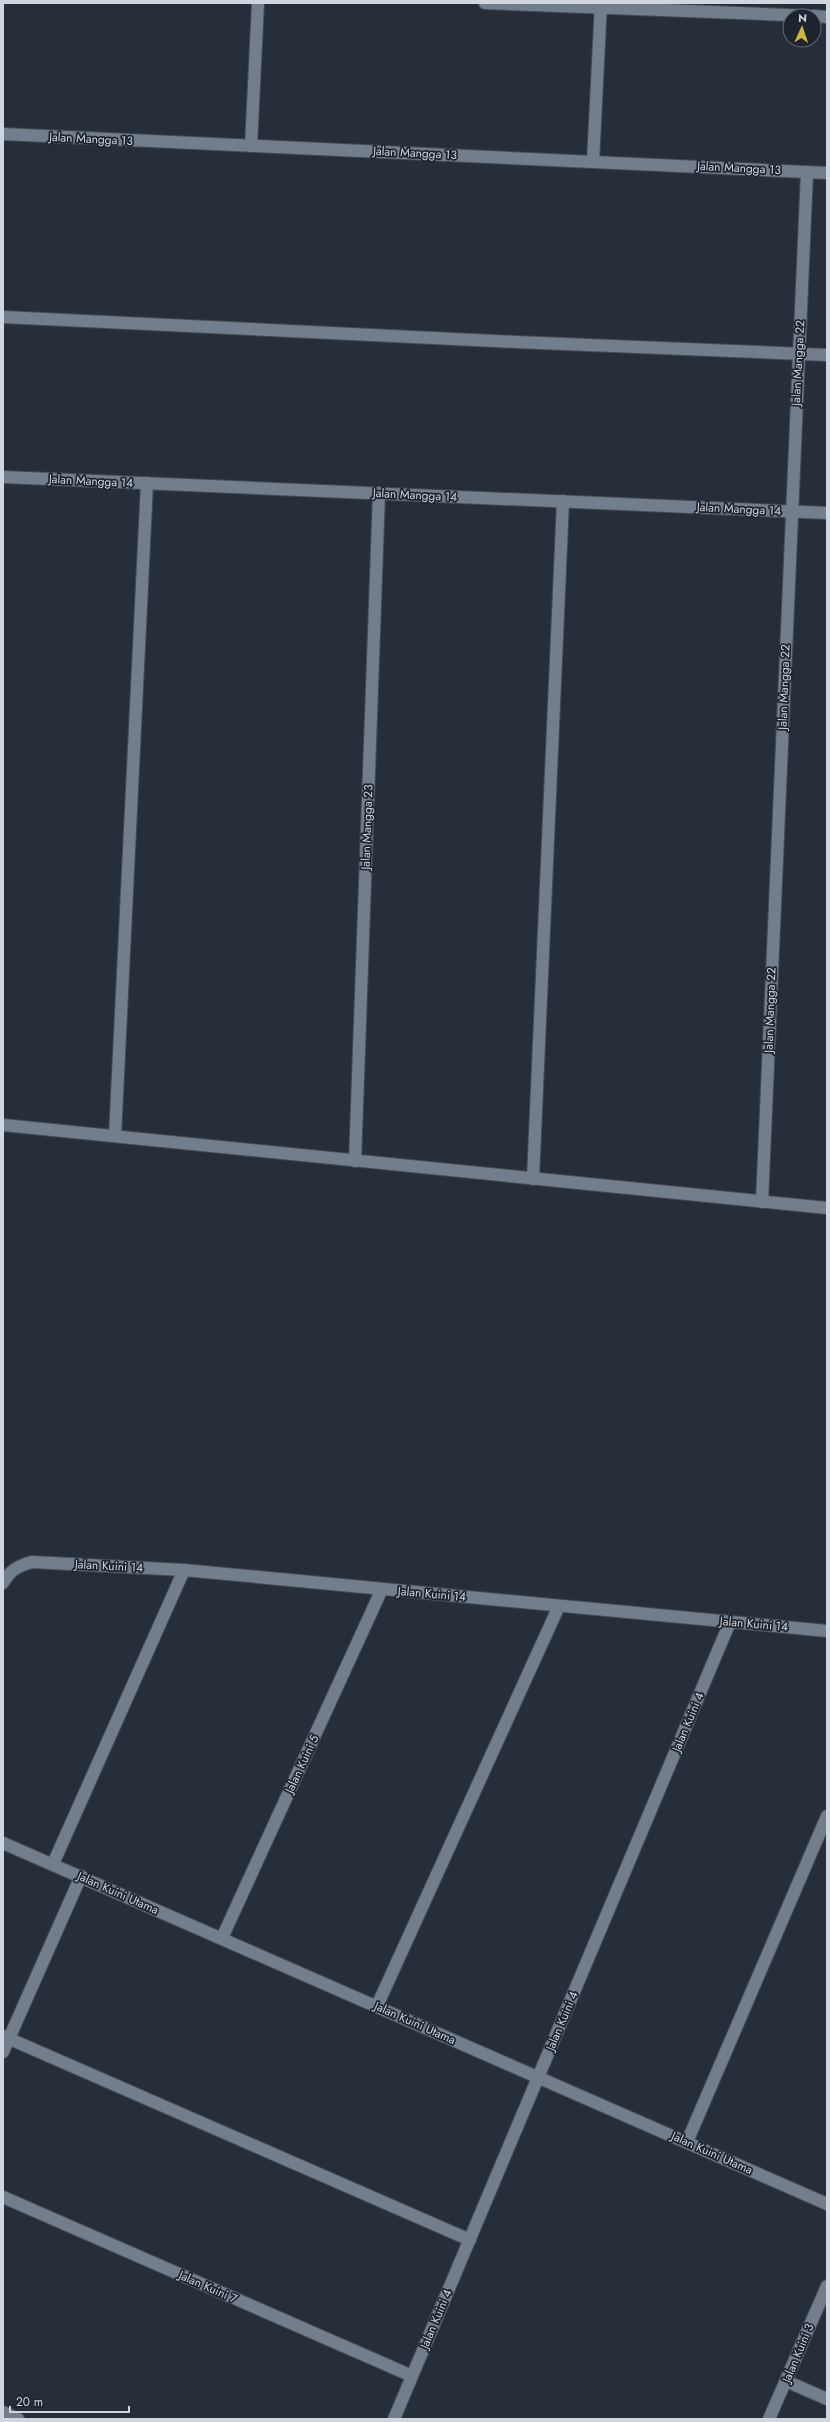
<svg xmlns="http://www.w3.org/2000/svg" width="830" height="2422" font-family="Jost,sans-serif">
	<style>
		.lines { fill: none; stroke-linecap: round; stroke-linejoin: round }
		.lane-casing { stroke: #444c56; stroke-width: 14 }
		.street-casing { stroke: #444c56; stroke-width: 14 }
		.lane { stroke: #737e8c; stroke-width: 12 }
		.street { stroke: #737e8c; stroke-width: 12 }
		.labels { text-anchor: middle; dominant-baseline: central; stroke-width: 3.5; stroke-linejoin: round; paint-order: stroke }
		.street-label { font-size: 12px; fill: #d0d6de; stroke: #1c2430 }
	</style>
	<rect width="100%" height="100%" fill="#262e3a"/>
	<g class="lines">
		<defs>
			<g id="lane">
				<polyline points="485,3 812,16"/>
				<polyline points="814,16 827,17"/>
				<polyline points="251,146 258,3"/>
				<polyline points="593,162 601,3"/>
				<polyline points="3,317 516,342 827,355"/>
				<polyline points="115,1136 147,483"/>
				<polyline points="533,1179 563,501"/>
				<polyline points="53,1864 184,1570"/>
				<polyline points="377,2006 559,1606"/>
				<polyline points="3,2036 470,2240"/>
				<polyline points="687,2142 827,1816"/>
				<polyline points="786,2381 827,2399"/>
				<polyline points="3,2412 18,2419"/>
			</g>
			<g id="street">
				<polyline points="3,134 827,173"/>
				<polyline points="3,477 827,513"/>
				<polyline points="3,1125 827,1208"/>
				<polyline points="355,1161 379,493"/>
				<polyline points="762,1202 807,172"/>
				<path d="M3 1583C10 1570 18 1566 32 1562L184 1570 827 1631"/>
				<polyline points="3,1843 827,2204"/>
				<polyline points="222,1938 382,1589"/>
				<polyline points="3,2052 81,1876"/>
				<polyline points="3,2197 412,2376"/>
				<polyline points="394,2419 730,1622"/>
				<polyline points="769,2419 827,2286"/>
			</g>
		</defs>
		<use href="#lane" class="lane-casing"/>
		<use href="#street" class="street-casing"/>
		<use href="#lane" class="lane"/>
		<use href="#street" class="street"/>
	</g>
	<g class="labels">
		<g class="street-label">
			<text transform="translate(91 139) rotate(3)">Jalan Mangga 13</text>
			<text transform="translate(415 153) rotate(3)">Jalan Mangga 13</text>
			<text transform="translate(739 168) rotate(3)">Jalan Mangga 13</text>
			<text transform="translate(798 363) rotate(-87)">Jalan Mangga 22</text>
			<text transform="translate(91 481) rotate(3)">Jalan Mangga 14</text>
			<text transform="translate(415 495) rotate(3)">Jalan Mangga 14</text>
			<text transform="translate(739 509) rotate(3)">Jalan Mangga 14</text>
			<text transform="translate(784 687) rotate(-88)">Jalan Mangga 22</text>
			<text transform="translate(367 827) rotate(-88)">Jalan Mangga 23</text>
			<text transform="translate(770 1010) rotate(-88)">Jalan Mangga 22</text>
			<text transform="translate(109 1566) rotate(3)">Jalan Kuini 14</text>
			<text transform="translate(432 1594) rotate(5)">Jalan Kuini 14</text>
			<text transform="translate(754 1624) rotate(5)">Jalan Kuini 14</text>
			<text transform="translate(688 1722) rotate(-67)">Jalan Kuini 4</text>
			<text transform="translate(302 1764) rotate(-65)">Jalan Kuini 5</text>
			<text transform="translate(118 1893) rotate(24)">Jalan Kuini Utama</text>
			<text transform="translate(562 2021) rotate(-67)">Jalan Kuini 4</text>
			<text transform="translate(415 2023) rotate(24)">Jalan Kuini Utama</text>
			<text transform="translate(712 2153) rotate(24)">Jalan Kuini Utama</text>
			<text transform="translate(208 2287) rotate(24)">Jalan Kuini 7</text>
			<text transform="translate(436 2319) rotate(-67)">Jalan Kuini 4</text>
			<text transform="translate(798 2353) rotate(-67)">Jalan Kuini 3</text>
		</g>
	</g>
	<rect width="830" height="2422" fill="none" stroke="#d0d6de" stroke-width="8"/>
	<g transform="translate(802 28) rotate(3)"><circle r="19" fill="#1c2430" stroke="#646b76"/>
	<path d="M0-3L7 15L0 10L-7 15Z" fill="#d0b736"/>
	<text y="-6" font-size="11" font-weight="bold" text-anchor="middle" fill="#d0d6de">N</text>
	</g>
	<path d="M10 2406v6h119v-6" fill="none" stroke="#d0d6de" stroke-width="2"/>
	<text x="16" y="2406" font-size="12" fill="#d0d6de" stroke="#1c2430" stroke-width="3" paint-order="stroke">20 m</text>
</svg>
